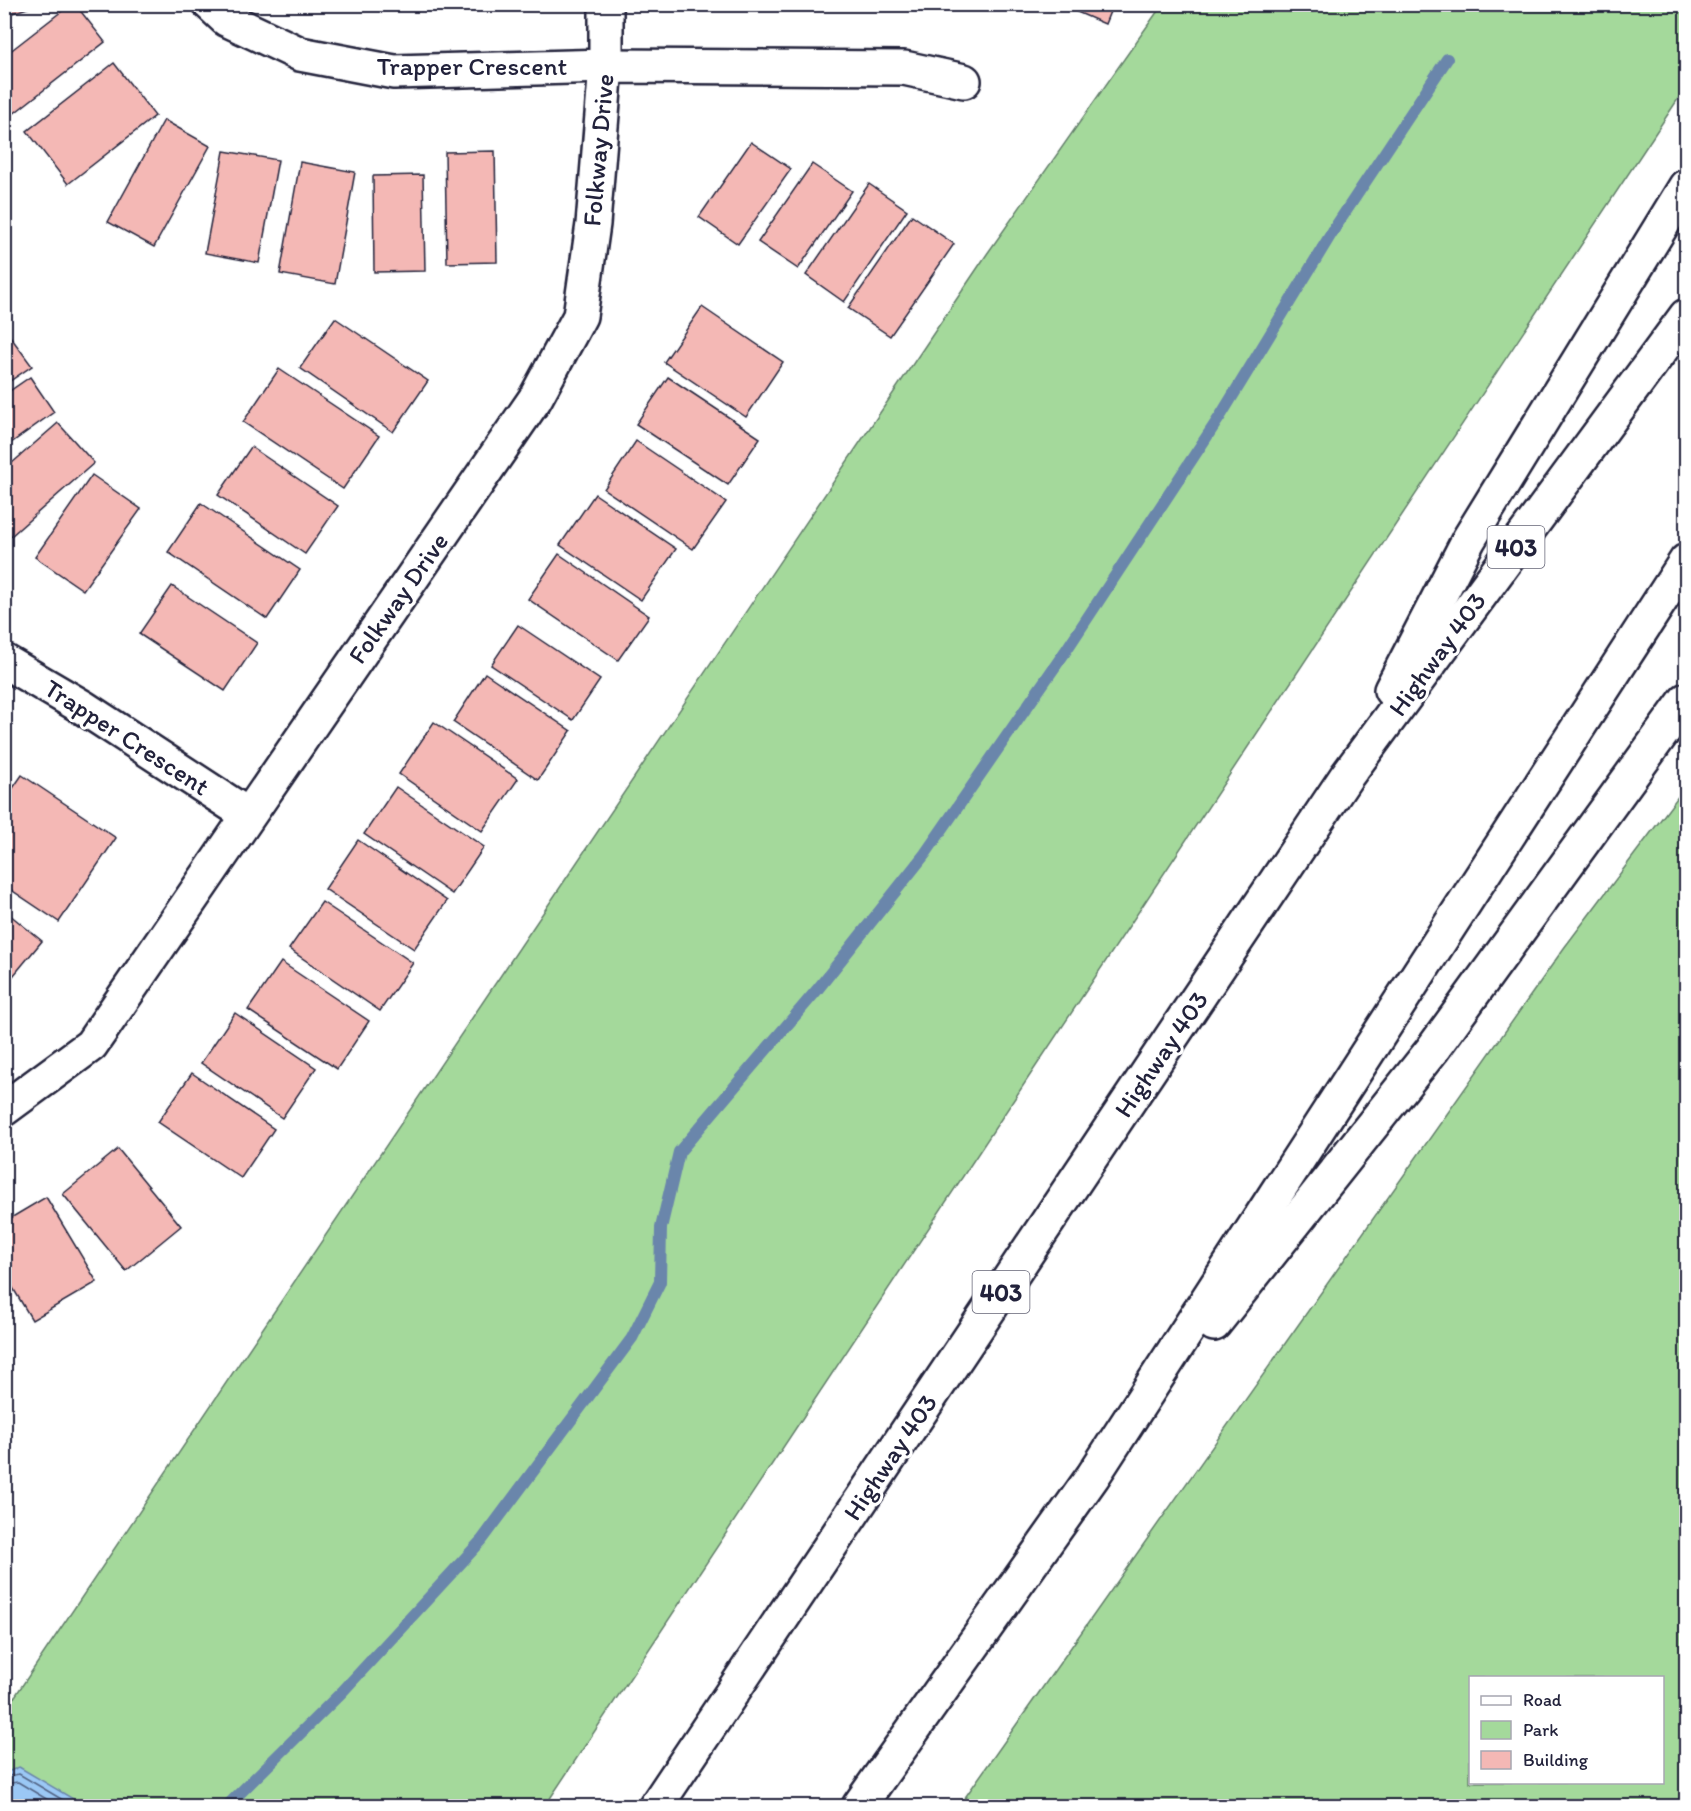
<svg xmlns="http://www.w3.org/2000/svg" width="1691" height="1811" font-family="Itim,sans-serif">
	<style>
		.green { fill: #a4d99b; stroke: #637e6b; stroke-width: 1.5; fill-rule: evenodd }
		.water { fill: #9bc8f5; stroke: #6b86ab; stroke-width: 1.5 }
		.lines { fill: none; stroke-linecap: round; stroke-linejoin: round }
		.shore { stroke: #526485; stroke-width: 1.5 }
		.stream { stroke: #6b86ab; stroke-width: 12 }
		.building { fill: #f4b8b5; stroke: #22223b; stroke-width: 1.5 }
		.minor-casing { stroke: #22223b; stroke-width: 38 }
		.highway-casing { stroke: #22223b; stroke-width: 38 }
		.minor { stroke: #fff; stroke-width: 33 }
		.highway { stroke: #fff; stroke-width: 33 }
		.labels { text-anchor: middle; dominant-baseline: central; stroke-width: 6; stroke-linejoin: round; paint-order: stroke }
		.shield { fill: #fff; stroke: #646476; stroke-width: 1.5 }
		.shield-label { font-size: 24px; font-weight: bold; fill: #22223b }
		.street-label { font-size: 26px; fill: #22223b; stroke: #fff }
	</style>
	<rect width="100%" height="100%" fill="#fff"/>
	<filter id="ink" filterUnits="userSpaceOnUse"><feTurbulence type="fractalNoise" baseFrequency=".0167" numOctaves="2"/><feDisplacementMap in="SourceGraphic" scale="12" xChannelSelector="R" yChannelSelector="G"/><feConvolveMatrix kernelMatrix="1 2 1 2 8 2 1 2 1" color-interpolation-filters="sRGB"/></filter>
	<g filter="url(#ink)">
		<g class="green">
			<polygon points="1162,5 1686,5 1686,87 545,1806 5,1806 5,1711 987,254"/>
			<path d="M1686 786V1806H959L1564 948ZM1470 1678H1662V1782H1470Z"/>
		</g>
		<polygon class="water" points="19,1767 85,1806 5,1806 5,1773"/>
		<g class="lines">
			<g class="shore">
				<polyline points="4,1777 19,1774 73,1806"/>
				<polyline points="4,1784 18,1782 58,1806"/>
			</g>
			<polyline class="stream" points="227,1806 342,1692 482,1540 632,1338 660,1282 661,1228 679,1152 817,990 925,854 1065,652 1221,415 1336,226 1447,59"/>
		</g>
		<g class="building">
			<polygon points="4,4 39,4 4,16"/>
			<polygon points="71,4 75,4 105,42 8,118 4,113 4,56"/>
			<polygon points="1063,4 1113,4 1105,24 1063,6"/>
			<polygon points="114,63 155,116 68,184 27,131"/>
			<polygon points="164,120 210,146 154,247 108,222"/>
			<polygon points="751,142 791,169 738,244 699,217"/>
			<polygon points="224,151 278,160 259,263 205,253"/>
			<polygon points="495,151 497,262 447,263 445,152"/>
			<polygon points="300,162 355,172 335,284 280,274"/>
			<polygon points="812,164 852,191 798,269 758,242"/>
			<polygon points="423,175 425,271 374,272 373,176"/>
			<polygon points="869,184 907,210 844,302 806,275"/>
			<polygon points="912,215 954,244 890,336 848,308"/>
			<polygon points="702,307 783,362 746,417 664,362"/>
			<polygon points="335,318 428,381 393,432 300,368"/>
			<polygon points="4,328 32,366 4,385"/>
			<polygon points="279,369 379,436 343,489 243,422"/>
			<polygon points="30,377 54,412 4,448 4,395"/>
			<polygon points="668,377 760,438 728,485 636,424"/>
			<polygon points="58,423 94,463 11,536 4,529 4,470"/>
			<polygon points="636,441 726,502 693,549 604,489"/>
			<polygon points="251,447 338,506 305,554 218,495"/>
			<polygon points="92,475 141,509 83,590 35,557"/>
			<polygon points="595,494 676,549 641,600 560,545"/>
			<polygon points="201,503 300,570 267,619 168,552"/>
			<polygon points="559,554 649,616 618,660 528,599"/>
			<polygon points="172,586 257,643 225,691 139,634"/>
			<polygon points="518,625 600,680 573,720 491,665"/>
			<polygon points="485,673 571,731 538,780 453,722"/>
			<polygon points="434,722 518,779 482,831 399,774"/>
			<polygon points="22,775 116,838 59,922 4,885 4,801"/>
			<polygon points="396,787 484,847 452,894 364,834"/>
			<polygon points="358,840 447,901 414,949 325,889"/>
			<polygon points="322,902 413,963 380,1011 289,949"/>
			<polygon points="4,910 42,941 4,987"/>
			<polygon points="281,962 369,1021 337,1069 248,1010"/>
			<polygon points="235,1013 316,1068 282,1118 201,1063"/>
			<polygon points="192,1073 274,1129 241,1178 158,1122"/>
			<polygon points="118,1149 181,1226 126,1271 63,1194"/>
			<polygon points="46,1197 97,1282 32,1320 4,1273 4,1222"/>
		</g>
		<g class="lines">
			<defs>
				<g id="minor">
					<polyline points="210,4 226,19 300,54 394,72 606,66 904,68 964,81"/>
					<polyline points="4,661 84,708 248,815"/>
					<polyline points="4,1109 91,1045 535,399 580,316 593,224 606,66 606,4"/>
				</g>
				<g id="highway">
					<polyline points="1391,690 1469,539 1686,186"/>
					<polyline points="1214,1324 1432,1050 1686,700"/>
					<polyline points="656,1806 1346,777 1686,316"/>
					<polyline points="859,1806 1093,1476 1686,561"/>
				</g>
			</defs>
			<use href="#minor" class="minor-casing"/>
			<use href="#highway" class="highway-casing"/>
			<use href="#minor" class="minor"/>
			<use href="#highway" class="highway"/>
		</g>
	</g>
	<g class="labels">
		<g class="shield">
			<rect x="1487.5" y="526" width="57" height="42" rx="4.5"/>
			<rect x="972.5" y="1271" width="57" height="42" rx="4.5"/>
		</g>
		<g class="shield-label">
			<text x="1516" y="547">403</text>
			<text x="1001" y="1292">403</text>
		</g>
		<g class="street-label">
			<text x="472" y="66">Trapper Crescent</text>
			<text transform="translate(598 150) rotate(-85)">Folkway Drive</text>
			<text transform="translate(398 598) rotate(-55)">Folkway Drive</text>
			<text transform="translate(1437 654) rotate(-54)">Highway 403</text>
			<text transform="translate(127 737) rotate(33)">Trapper Crescent</text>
			<text transform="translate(1161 1054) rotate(-56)">Highway 403</text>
			<text transform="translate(890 1457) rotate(-56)">Highway 403</text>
		</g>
	</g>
	<rect width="1691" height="1811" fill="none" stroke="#fff" stroke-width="24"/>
	<rect x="12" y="12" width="1667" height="1787" fill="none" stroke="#22223b" stroke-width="2" filter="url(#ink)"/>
	<rect x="1469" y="1676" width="195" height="108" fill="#ffffff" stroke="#a7a7b1" stroke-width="1.5"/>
	<rect x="1481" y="1696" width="30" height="9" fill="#ffffff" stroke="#a7a7b1" stroke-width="1.5"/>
	<text x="1523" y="1706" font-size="18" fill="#22223b">Road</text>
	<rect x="1481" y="1721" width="30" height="18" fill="#a4d99b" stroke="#a7a7b1" stroke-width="1.5"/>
	<text x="1523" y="1736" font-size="18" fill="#22223b">Park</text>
	<rect x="1481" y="1751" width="30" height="18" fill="#f4b8b5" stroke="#a7a7b1" stroke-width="1.5"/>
	<text x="1523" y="1766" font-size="18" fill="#22223b">Building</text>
</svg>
